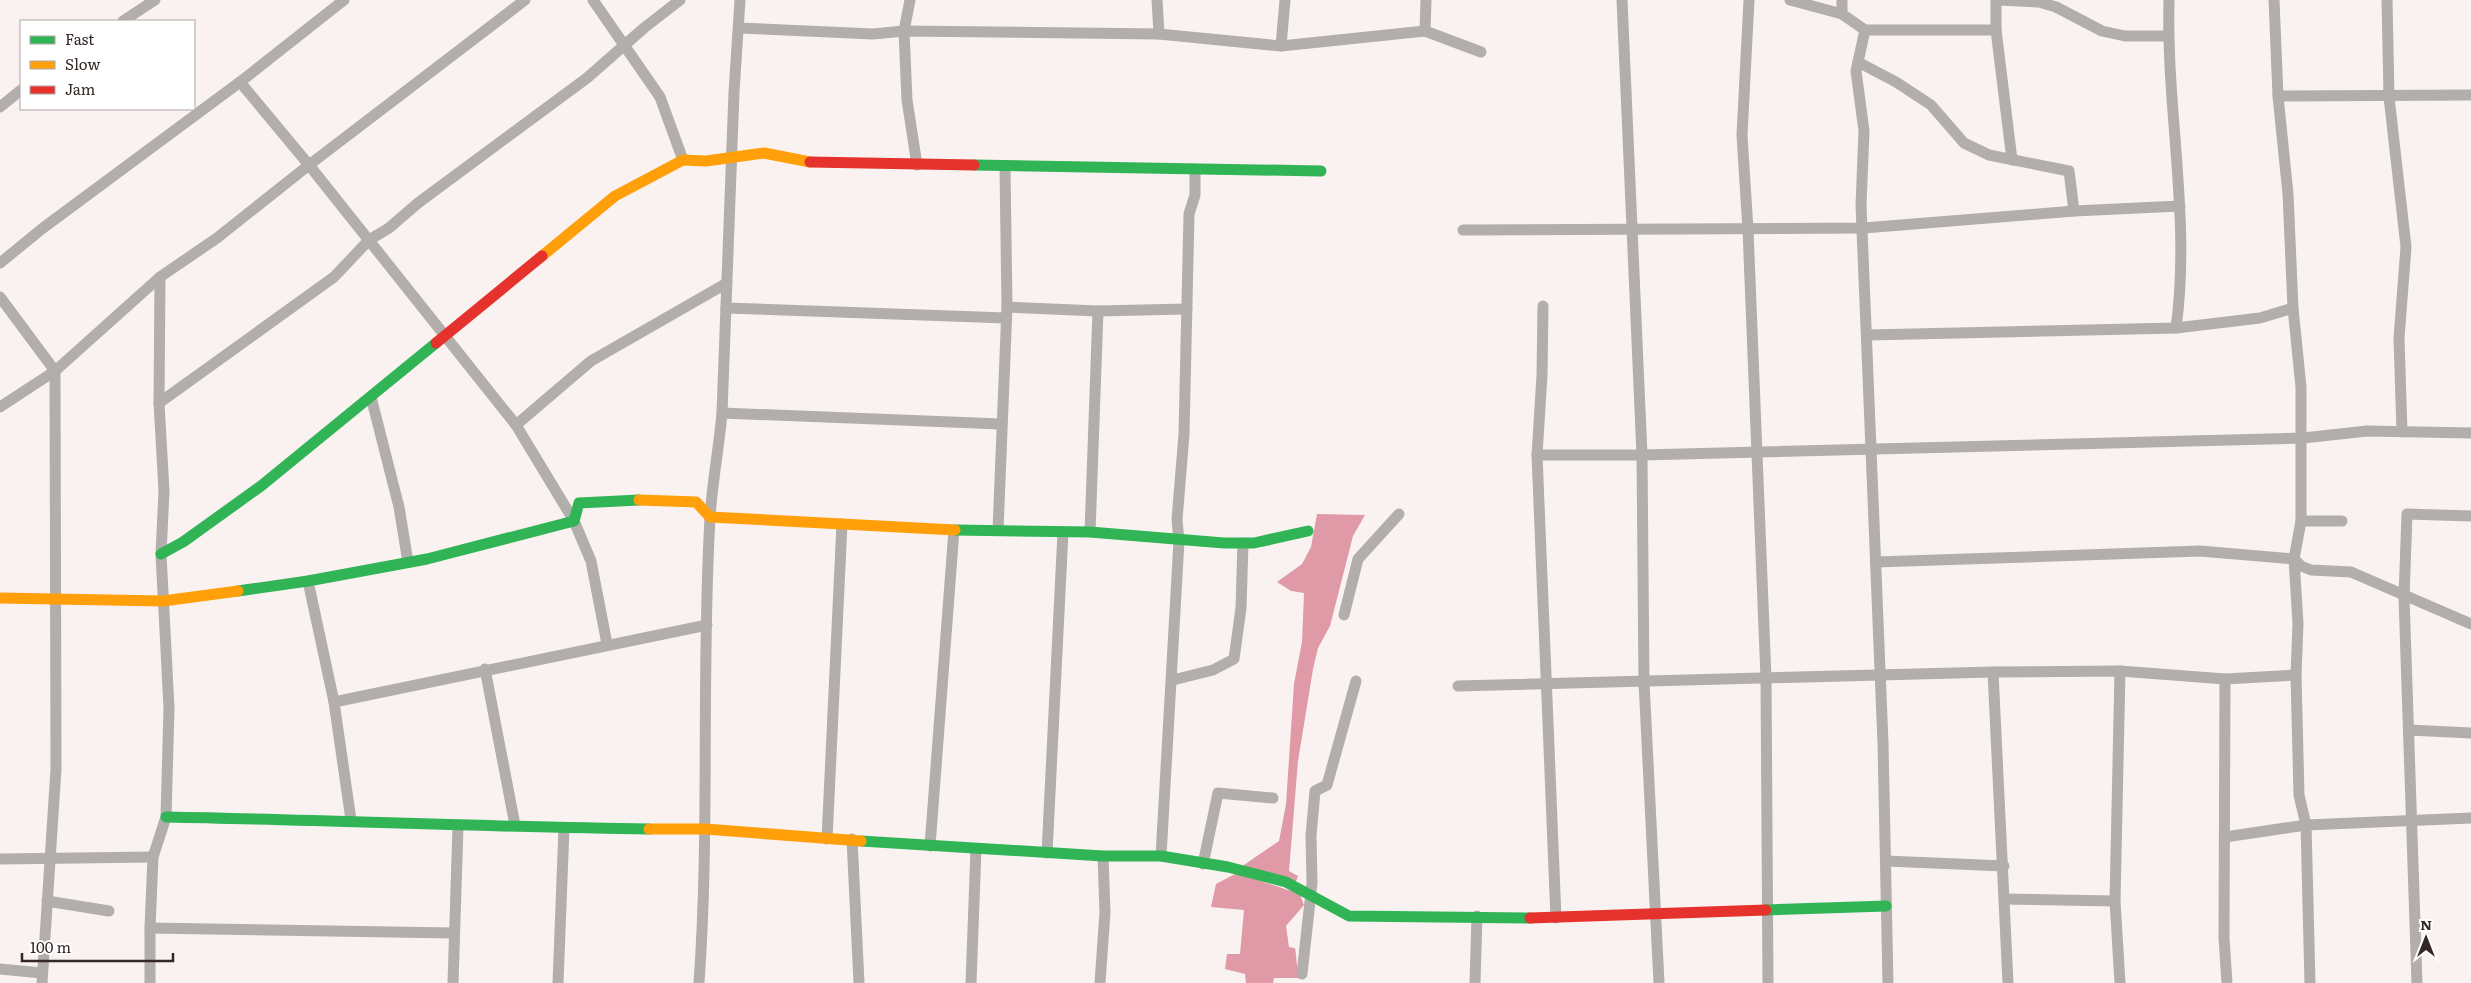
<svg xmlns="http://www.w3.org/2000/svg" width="2471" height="983" font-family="Literata,serif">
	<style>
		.water { fill: #e09aa7 }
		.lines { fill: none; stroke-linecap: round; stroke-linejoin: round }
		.street { stroke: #b2aeab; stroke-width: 11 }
		.fast { stroke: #30b455; stroke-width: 11 }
		.slow { stroke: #ff9f0a; stroke-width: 11 }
		.jam { stroke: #e5322d; stroke-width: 11 }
	</style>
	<rect width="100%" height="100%" fill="#f9f2f0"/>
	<g class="water">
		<polygon points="1317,514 1365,515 1353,536 1330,626 1318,648 1313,669 1298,761 1289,871 1298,876 1295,884 1241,867 1279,841 1286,804 1294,684 1302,642 1304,593 1291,591 1277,582 1302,564 1311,547"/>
		<path d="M1237 873 1300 894 1304 905 1286 926 1289 947 1295 948C1297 959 1296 967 1300 978H1274L1273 983H1246L1245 974 1225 969 1227 954H1240L1244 910 1211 907 1216 884Z"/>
	</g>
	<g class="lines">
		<g class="street">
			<polyline points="525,0 309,165 516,425 574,521 591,561 607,644"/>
			<polyline points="593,0 660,97 683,160"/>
			<polyline points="910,0 904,31 907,100 917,165"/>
			<polyline points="1157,0 1159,34"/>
			<polyline points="1622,0 1642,455 1644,682 1659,983"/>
			<polyline points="1749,0 1742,135 1748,230 1766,678 1768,983"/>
			<polyline points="1790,0 1842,14"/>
			<polyline points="1842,0 1842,14 1865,30 1996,30"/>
			<polyline points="1996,0 1996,30 2012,160"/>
			<polyline points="1999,0 2039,2 2056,7 2102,31 2125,36 2168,36"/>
			<path d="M2169 0C2166 110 2191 219 2176 328"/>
			<polyline points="2274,0 2278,96 2288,194 2293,308 2301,387 2301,521 2294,559 2298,624 2296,675 2299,795 2306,825 2310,983"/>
			<polyline points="2387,0 2389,97 2406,247 2399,338 2402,432"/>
			<polyline points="123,21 155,0"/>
			<polyline points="739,28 873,34 904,31 1159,34 1281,46 1425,31 1481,52"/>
			<polyline points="1865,30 1856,71 1864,131 1861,205 1883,743 1888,983"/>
			<polyline points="1425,31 1426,0"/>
			<polyline points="1281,46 1285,0"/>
			<polyline points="1858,62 1896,82 1931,105 1964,143 1989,155 2069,171 2074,211"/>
			<polyline points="2278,96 2471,95"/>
			<polyline points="0,107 21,90"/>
			<polyline points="1463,230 1864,228 2074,211 2180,206"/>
			<polyline points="0,263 43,228 240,82 344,0"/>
			<polyline points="0,297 55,371 56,769 42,983"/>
			<polyline points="1543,306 1542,375 1537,455 1556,918"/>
			<polyline points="1007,307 1098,311 1187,309"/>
			<polyline points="726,308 1006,318"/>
			<polyline points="1868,335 2176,328 2260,318 2293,308"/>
			<polyline points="371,397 399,507 408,562"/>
			<polyline points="159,403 334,277 369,240 389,228 418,203 587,78 644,28 680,0"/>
			<polyline points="0,407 55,371 160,277 217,238 309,165 240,82"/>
			<polyline points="722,413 1001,424"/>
			<polyline points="516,425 591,361 727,283"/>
			<polyline points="1537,455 1642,455 2303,438 2367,431 2471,433"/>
			<polyline points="2301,521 2342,521"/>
			<polyline points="998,530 1007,307 1005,167"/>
			<polyline points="1090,532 1098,311"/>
			<polyline points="1876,562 2200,551 2294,559 2301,566 2311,570 2351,572 2471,624"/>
			<polyline points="308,581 334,702 351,820"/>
			<polyline points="1344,615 1358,559 1399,514"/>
			<polyline points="485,669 515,825"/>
			<polyline points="2120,671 2115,901 2120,983"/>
			<polyline points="1993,672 2008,983"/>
			<polyline points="1177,679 1213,670 1234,659 1241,608 1243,543"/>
			<polyline points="2225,679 2224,938 2227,983"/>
			<polyline points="1458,686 1993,672 2120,671 2225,679 2296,675"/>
			<polyline points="334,702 707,625"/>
			<polyline points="2409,730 2471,733"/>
			<polyline points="2225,837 2306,825 2471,818"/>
			<polyline points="827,839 842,524"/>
			<polyline points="852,839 859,983"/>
			<polyline points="930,846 954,530"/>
			<polyline points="1047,853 1063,532"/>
			<polyline points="1161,856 1179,541 1177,520 1184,434 1189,214 1195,195 1195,169"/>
			<polyline points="0,859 153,857"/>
			<polyline points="1886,861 2004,866"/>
			<polyline points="1203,864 1218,793 1273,798"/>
			<polyline points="2004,899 2115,901"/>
			<polyline points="47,901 109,911"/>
			<polyline points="150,928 454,933"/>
			<polyline points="0,969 42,973"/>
			<polyline points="1302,974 1312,883 1311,836 1315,791 1327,785 1356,681"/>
			<polyline points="150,983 150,928 153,857 166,817 169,708 161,554 164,491 159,403 160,277"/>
			<polyline points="453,983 458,826"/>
			<polyline points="558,983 564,828"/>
			<path d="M699 983C710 828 701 673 710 518 712 483 719 448 722 413L734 92 740 0"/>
			<polyline points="971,983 976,849"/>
			<polyline points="1100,983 1105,912 1103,856"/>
			<polyline points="1475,983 1477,916"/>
			<polyline points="2417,983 2404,597 2407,514 2471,516"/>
		</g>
		<g class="fast">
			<polyline points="974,165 1321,171"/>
			<polyline points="955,530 1090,532 1224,543 1254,543 1308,531"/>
			<polyline points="161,554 183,542 261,486 436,343"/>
			<polyline points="238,591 308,581 427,559 574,521 579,503 639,500"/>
			<path d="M166 817C327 820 488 827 649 829"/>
			<polyline points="861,841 1103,856 1161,856 1228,867 1286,882 1349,916 1530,918"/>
			<polyline points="1766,910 1886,906"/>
		</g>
		<g class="slow">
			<polyline points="542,256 615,196 683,160 706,161 764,153 810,162"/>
			<polyline points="639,500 696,502 710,517 955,530"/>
			<polyline points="0,598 163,601 238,591"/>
			<polyline points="649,829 705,829 861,841"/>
		</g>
		<g class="jam">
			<polyline points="810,162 974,165"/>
			<polyline points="436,343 542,256"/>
			<polyline points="1530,918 1766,910"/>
		</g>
	</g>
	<rect x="20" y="20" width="175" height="90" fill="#ffffff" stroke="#ada9a7"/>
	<rect x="30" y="36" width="25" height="8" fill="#30b455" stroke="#ada9a7"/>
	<text x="65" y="45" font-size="15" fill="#332824">Fast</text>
	<rect x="30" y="61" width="25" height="8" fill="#ff9f0a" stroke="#ada9a7"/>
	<text x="65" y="70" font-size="15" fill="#332824">Slow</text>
	<rect x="30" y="86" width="25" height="8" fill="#e5322d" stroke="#ada9a7"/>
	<text x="65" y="95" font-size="15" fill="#332824">Jam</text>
	<g transform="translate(2426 938)" stroke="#ffffff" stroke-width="4" paint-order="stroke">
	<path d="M0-4L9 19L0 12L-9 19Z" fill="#332824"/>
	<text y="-8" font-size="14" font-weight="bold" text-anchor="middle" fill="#332824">N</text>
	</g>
	<path d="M22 953v8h151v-8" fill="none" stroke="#332824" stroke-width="2.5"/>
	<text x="30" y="953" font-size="15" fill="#332824" stroke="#ffffff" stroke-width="4" paint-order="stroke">100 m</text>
</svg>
